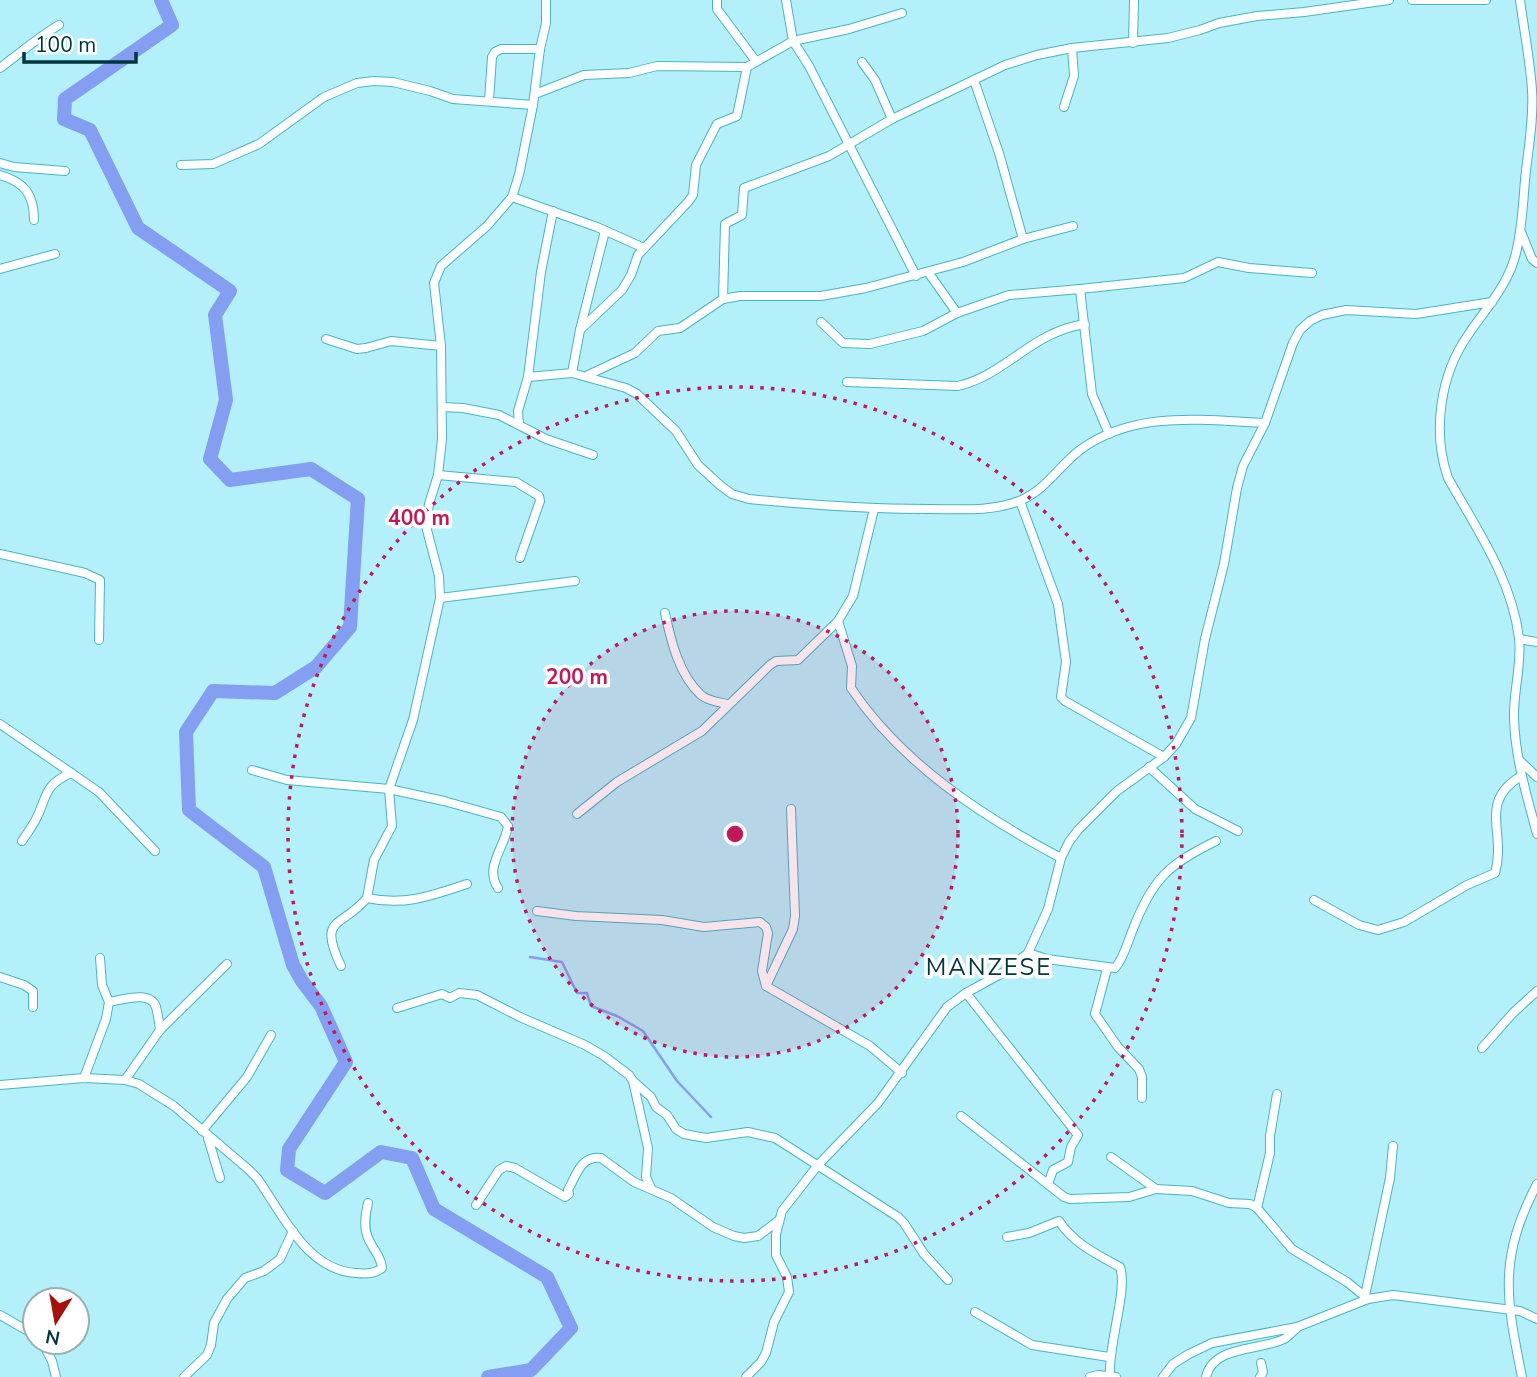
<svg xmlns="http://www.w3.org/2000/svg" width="1537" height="1377" font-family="'Nunito Sans',sans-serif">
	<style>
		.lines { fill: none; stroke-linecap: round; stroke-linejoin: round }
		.stream { stroke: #849ff1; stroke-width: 2.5 }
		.river { stroke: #849ff1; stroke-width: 14 }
		.minor-casing { stroke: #45b5c6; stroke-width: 10 }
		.minor { stroke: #fff; stroke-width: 8 }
		.ring { fill: none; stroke: #c2185b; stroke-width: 3.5; stroke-dasharray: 3.5 7 }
		.labels { text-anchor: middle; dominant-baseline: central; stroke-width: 7; stroke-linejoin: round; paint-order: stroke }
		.quarter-label { font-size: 24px; letter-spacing: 2px; fill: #02363d; stroke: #fff }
		.centre { fill: #c2185b; stroke: #fff; stroke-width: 3.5 }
		.ring-label { font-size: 21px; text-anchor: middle; font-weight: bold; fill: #c2185b; stroke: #fff; stroke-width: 7; stroke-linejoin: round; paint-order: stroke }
	</style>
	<rect width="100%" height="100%" fill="#b4f0fa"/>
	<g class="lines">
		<polyline class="stream" points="530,957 562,962 577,993 587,993 591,1006 617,1016 643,1031 677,1081 711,1117"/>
		<polyline class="river" points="161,0 172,25 65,99 64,119 90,130 138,228 230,291 215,315 226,400 210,459 230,480 311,469 358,499 350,627 316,667 275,693 213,691 186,732 189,810 264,867 293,965 302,981 321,1006 346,1062 289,1149 287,1170 325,1193 381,1152 412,1158 434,1209 547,1277 571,1328 531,1370 488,1377"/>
		<defs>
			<g id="minor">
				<polyline points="717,0 717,9 755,60"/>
				<polyline points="786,0 793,41 809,66 916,276"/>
				<polyline points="1412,0 1486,0"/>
				<path d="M1520 0C1524 30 1530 60 1532 90 1534 119 1528 150 1525 180 1523 204 1522 229 1516 253 1508 286 1486 308 1468 335 1440 375 1432 432 1448 478 1476 528 1512 579 1519 638 1522 665 1513 692 1514 718 1515 758 1527 796 1537 834"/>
				<polyline points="1133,43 1134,0"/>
				<polyline points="862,62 875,80 892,119"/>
				<path d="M0 68C20 53 37 38 59 25"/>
				<polyline points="974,80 999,153 1023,239"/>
				<polyline points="535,94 584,75 629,73 657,66 747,67"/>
				<polyline points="489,100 492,57 495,52 501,49 540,49"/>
				<polyline points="1064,107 1074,76 1072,48"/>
				<polyline points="0,163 14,167 65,171"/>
				<polyline points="181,165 213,164 259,144 324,97 357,83 374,81 393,82 430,91 453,99 533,105"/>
				<path d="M0 175C25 182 34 195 34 220"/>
				<polyline points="512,197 597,227 644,248"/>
				<polyline points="1521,232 1532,259 1537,263"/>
				<polyline points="0,269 55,254"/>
				<polyline points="928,272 957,313"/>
				<polyline points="1080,289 1184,278 1218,262 1249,268 1312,273"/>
				<polyline points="723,299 725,224 742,215 744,188 829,156 892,119 1005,65 1037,55 1072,48 1168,38 1200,30 1219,23 1257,16 1304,12 1389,0"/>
				<polyline points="821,322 843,343 870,344 923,331 957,313 1009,295 1080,289 1092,394 1109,434"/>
				<polyline points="580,330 622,290 631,275 638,255 688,202 693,195 696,165 717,124 737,116 747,67 793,41 849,29 902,13"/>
				<polyline points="326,339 357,349 366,348 391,341 441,346"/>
				<polyline points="572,373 580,330 605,231"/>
				<polyline points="588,375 635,353 658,331 680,328 723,299 740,296 821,296 866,288 963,262 1023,239 1073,226"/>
				<path d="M528 377 572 373 626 388 637 394 676 431 698 465 721 486 732 494 749 499C809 505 869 509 929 509 959 509 991 512 1019 501 1045 491 1059 466 1080 450 1134 410 1202 420 1265 423"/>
				<path d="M847 382 958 386C1006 375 1031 332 1085 324"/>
				<polyline points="442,407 463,408 499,415 546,439 593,455"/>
				<polyline points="519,424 518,411 528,377 541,272 553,211"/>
				<polyline points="438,475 516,482 539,496 540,501 520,558"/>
				<polyline points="1020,501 1058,604 1066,662 1061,697 1065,701 1164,757"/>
				<polyline points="0,554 85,573 100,580 99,640"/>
				<polyline points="440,598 575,581"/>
				<path d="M665 613C671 641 679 675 701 695 708 701 719 702 727 704"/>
				<path d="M838 621 852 666 851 688C902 764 982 816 1061 858"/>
				<polyline points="1519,639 1537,642"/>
				<polyline points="0,724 99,792 155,851"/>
				<polyline points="1519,760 1537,777"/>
				<polyline points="1149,767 1195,809 1238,831"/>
				<path d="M252 770 287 780 389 789 444 801 501 817 508 826C505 847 484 867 498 888"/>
				<polyline points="577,814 617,782 702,731 770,665 776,661 798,660 838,621 853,596 874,509"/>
				<path d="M22 841C26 835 31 828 35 821 48 797 42 786 71 773"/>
				<path d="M367 898C405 906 431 896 467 884"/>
				<path d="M1314 900 1359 925 1378 930 1404 922 1467 885 1495 873C1507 832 1477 803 1521 776"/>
				<polyline points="537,911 576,916 662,920 704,927 760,922 766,927 768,933 762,971 766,986 870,1046 902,1073"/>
				<path d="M1028 953 1047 959 1115 968C1124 958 1128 941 1133 929 1153 878 1168 865 1216 841"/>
				<path d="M341 966C317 916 342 928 367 898L374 860 392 826 389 789 413 720 440 598 439 576 426 526 429 504 438 475 442 439 441 346 434 283 441 266 487 226 512 197 519 175 533 105 540 49 546 23V0"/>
				<polyline points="1107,969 1095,1014 1118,1047 1139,1069 1142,1077 1142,1098"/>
				<polyline points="0,977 24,985 33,991 33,1007"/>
				<polyline points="766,986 793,929 795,916 791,809"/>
				<polyline points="966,993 1078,1135 1071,1147 1068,1162 1053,1170 1048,1184"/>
				<path d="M109 1002C122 1000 151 990 156 1007 158 1014 159 1023 160 1030"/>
				<polyline points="397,1008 442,994 450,998 459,993 477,995 520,1017 585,1045 604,1056 629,1075 633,1081 648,1148 646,1177 651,1188"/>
				<polyline points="1482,1048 1513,1013 1537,991"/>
				<polyline points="84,1078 106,1019 109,1002 102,985 100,958"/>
				<polyline points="125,1080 160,1030 227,964"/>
				<polyline points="633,1081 651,1097 656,1107 667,1115 676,1129 684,1134 706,1138 748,1132 775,1138 898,1217 904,1223 924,1254 948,1280"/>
				<path d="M0 1085 84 1078 125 1080 139 1084 174 1106 248 1169 257 1178C283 1214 306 1270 356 1273 366 1274 375 1274 382 1268 381 1257 375 1252 370 1242 363 1230 365 1216 368 1203"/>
				<polyline points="961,1116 1064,1197 1070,1199 1129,1197 1156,1189"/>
				<polyline points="202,1131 247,1077 271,1035"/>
				<polyline points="208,1138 220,1178"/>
				<polyline points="1111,1157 1156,1189 1192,1191 1229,1203 1250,1204 1257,1208 1292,1249 1347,1282 1368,1299"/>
				<path d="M476 1205 499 1170 506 1166 515 1168 565 1197 569 1194 568 1190C576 1176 581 1155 601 1158L634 1182 671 1198 713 1227 734 1236 744 1238 758 1236 778 1221"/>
				<polyline points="1257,1208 1270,1153 1270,1136 1277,1094"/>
				<path d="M1007 1237 1029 1233 1059 1221C1073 1243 1098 1255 1120 1267 1128 1289 1108 1345 1110 1375"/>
				<polyline points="1365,1296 1390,1178 1393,1146"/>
				<polyline points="975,1312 1032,1345 1109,1357"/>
				<polyline points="0,1315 35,1335"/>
				<polyline points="42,1342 52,1361 56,1377"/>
				<polyline points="184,1377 207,1355 211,1345 214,1323 227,1299 245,1278 264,1271 280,1259 293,1231"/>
				<polyline points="746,1377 761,1362 766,1353 774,1322 789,1292 787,1277 776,1255 776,1234 782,1211 818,1165 878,1103 947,1007 966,993 1006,971 1028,953 1048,909 1061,858 1069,842 1078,830 1117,791 1164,757 1176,744 1191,718 1205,639 1224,564 1237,488 1243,466 1265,423 1293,343 1300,330 1310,321 1322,315 1346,310 1416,314 1492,302"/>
				<polyline points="1090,1377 1098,1375 1116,1377"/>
				<polyline points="1163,1377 1173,1364 1189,1354 1212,1343 1297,1327 1368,1299 1393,1295 1520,1311 1537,1319"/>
				<path d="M1206 1377C1213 1345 1260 1351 1284 1339 1288 1337 1293 1331 1297 1328"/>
				<polyline points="1260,1377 1263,1372 1261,1363"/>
				<path d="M1522 1377C1506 1298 1498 1259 1537 1184"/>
			</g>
		</defs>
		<use href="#minor" class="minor-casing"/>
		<use href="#minor" class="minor"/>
	</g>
	<circle cx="735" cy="834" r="223" fill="#c2185b" fill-opacity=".12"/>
	<g class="ring">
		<circle cx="735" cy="834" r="223"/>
		<circle cx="735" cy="834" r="447"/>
	</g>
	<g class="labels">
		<g class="quarter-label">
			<text x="989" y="967">MANZESE</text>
		</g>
	</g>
	<circle cx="735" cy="834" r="10" class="centre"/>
	<g class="ring-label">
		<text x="419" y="525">400 m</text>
		<text x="577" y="684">200 m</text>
	</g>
	<g transform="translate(56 1321) rotate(191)"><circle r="33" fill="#ffffff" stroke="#9aafb1" stroke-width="2"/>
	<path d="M0-5L12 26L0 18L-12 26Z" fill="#a51008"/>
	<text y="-10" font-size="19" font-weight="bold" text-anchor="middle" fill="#02363d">N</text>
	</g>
	<path d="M24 52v10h112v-10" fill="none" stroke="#02363d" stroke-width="3.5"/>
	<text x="35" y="52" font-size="21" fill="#02363d" stroke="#ffffff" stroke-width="5" paint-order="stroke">100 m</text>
</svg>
